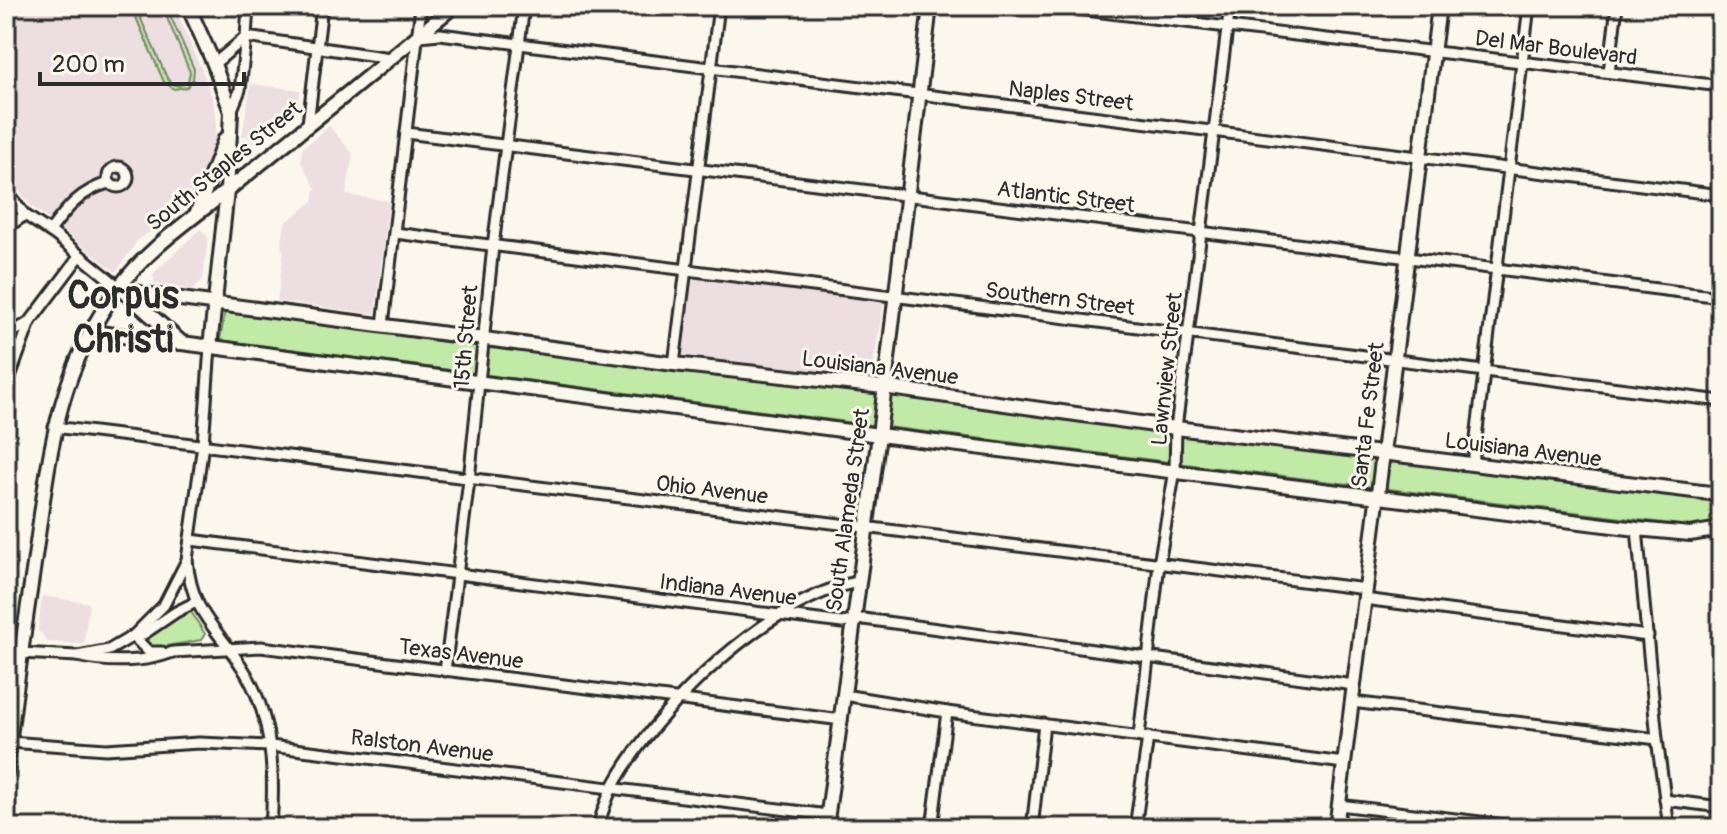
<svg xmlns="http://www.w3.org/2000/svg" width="1727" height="834" font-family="Pangolin,sans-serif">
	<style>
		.built { fill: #eddee2 }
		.green { fill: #c0eaa6; stroke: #768a68; stroke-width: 2 }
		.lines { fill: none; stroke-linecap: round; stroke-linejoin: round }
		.minor-casing { stroke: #2b2b2b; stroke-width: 15 }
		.major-casing { stroke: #2b2b2b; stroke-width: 18 }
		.minor { stroke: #fbf7ec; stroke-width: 9 }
		.major { stroke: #fbf7ec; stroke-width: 12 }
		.labels { text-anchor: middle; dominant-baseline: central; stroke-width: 6; stroke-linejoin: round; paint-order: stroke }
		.street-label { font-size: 22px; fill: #2b2b2b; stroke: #fbf7ec }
		.town-label { font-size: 38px; font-weight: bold; fill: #2b2b2b; stroke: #fbf7ec }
	</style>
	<rect width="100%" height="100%" fill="#fbf7ec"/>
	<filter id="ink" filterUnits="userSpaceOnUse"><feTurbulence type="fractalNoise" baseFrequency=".0125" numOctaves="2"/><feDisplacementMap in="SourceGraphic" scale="16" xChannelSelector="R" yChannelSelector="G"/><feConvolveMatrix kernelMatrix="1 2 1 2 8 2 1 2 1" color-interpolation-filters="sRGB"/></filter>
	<g filter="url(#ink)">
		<g class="built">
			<polygon points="6,6 174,6 207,82 214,105 216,127 214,149 208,172 199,187 156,228 138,240 116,272 30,205 6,175"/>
			<polygon points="251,84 300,90 298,109 253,145 247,136 242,136"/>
			<polygon points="329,126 353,154 346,195 389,201 375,314 277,301 284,251 281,247 285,223 313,201 315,190 317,190 301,162 302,149"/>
			<polygon points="200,229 208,237 203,279 193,290 155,284 153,274"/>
			<polygon points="690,276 884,301 871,378 681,355"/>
			<polygon points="42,596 89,603 84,644 46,642 44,636 38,631"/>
		</g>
		<g class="green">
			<polygon points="131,6 137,9 143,6 140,17 167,78 172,84 179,86 188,81 190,72 162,6 166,6 194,69 193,79 187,87 174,89 164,82"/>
			<polygon points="225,311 1721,498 1721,524 1696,527 862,424 220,340"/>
			<path d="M190 610 205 634 201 640 155 648H150L145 642C151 626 175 617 190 610Z"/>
		</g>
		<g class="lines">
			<defs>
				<g id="minor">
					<polyline points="1052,6 1721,86"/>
					<polyline points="419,36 440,34 1721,195"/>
					<polyline points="214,64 246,37 248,6"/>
					<polyline points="1609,72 1617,6"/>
					<polyline points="231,112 240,90 246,37 390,58"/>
					<polyline points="308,124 322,6"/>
					<polyline points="406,133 1721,297"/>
					<circle cx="118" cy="177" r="10"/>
					<polyline points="6,191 25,215 55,235 119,287"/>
					<polyline points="6,228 25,215"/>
					<path d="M50 231C66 209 81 190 109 183"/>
					<polyline points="395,233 1721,401"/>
					<polyline points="383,325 421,6"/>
					<polyline points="6,336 30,322"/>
					<path d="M210 347 203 444 187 560C192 614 215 625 242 667 273 715 275 773 271 828"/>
					<polyline points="674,364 719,6"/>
					<polyline points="6,388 30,322 79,257"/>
					<polyline points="54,427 1366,589"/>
					<polyline points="1473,463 1529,6"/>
					<polyline points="1637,529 1657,739 1669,828"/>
					<polyline points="191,540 842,623 864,619 1354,685"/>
					<polyline points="1364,599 1648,636"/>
					<polyline points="133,636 164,605 187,560"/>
					<polyline points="133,636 149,652 162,652"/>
					<path d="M77 656C108 663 144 663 173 652L261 647 842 720"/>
					<polyline points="6,659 20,653 77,656 109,650 133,636 142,635 176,612 196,602"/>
					<polyline points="445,671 469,480 493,246 524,6"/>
					<polyline points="844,695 947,712 1344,763"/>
					<polyline points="1352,702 1657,739"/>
					<polyline points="1139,736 1159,564 1175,470 1176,428 1230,6"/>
					<polyline points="9,742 106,749 199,743 270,746 828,815"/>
					<polyline points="1665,800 1721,807"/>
					<polyline points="1339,805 1530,828"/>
					<path d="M597 828C602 815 606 800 612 788 654 710 769 598 858 582"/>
					<polyline points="932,828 947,712"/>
					<polyline points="1032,828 1044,724"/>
					<polyline points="1135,828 1148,737"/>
				</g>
				<g id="major">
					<polyline points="188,6 214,64 231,112 227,191 210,347"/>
					<polyline points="197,212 225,139"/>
					<polyline points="119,287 182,343 879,435 1637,529 1690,534 1721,529"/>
					<polyline points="122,288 143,294 674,364 883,387 1176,428 1710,493 1721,492"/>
					<polyline points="91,332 179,343"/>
					<path d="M6 773C13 703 24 633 34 564 49 462 54 376 117 290 148 248 189 221 229 189 304 129 379 68 454 6"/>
					<polyline points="826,828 879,435 930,6"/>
					<polyline points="1336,828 1439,6"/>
				</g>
			</defs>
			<use href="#minor" class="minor-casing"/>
			<use href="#major" class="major-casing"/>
			<use href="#minor" class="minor"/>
			<use href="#major" class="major"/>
		</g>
	</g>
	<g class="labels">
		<g class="street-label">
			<text transform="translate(1556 48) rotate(7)">Del Mar Boulevard</text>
			<text transform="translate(1071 96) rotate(7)">Naples Street</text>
			<text transform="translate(224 166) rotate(-39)">South Staples Street</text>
			<text transform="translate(1066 197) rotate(7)">Atlantic Street</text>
			<text transform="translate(1060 299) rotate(7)">Southern Street</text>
			<text transform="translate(466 337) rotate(-85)">15th Street</text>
			<text transform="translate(880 368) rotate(7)">Louisiana Avenue</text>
			<text transform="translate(1167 369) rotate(-84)">Lawnview Street</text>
			<text transform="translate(1368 415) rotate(-83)">Santa Fe Street</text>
			<text transform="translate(1523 450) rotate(7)">Louisiana Avenue</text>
			<text transform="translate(712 490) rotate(7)">Ohio Avenue</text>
			<text transform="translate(848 510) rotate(-82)">South Alameda Street</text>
			<text transform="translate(728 590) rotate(7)">Indiana Avenue</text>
			<text transform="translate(461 654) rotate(7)">Texas Avenue</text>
			<text transform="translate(422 746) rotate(7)">Ralston Avenue</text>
		</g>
		<g class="town-label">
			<text x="123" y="296">Corpus<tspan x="123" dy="44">Christi</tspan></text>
		</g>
	</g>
	<rect width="1727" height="834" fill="none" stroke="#fbf7ec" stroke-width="32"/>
	<rect x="16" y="16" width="1695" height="802" fill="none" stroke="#2b2b2b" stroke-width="3" filter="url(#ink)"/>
	<path d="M40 72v12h204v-12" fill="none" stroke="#2b2b2b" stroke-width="4"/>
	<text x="52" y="72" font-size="24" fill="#2b2b2b" stroke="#fbf7ec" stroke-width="6" paint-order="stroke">200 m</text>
</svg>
